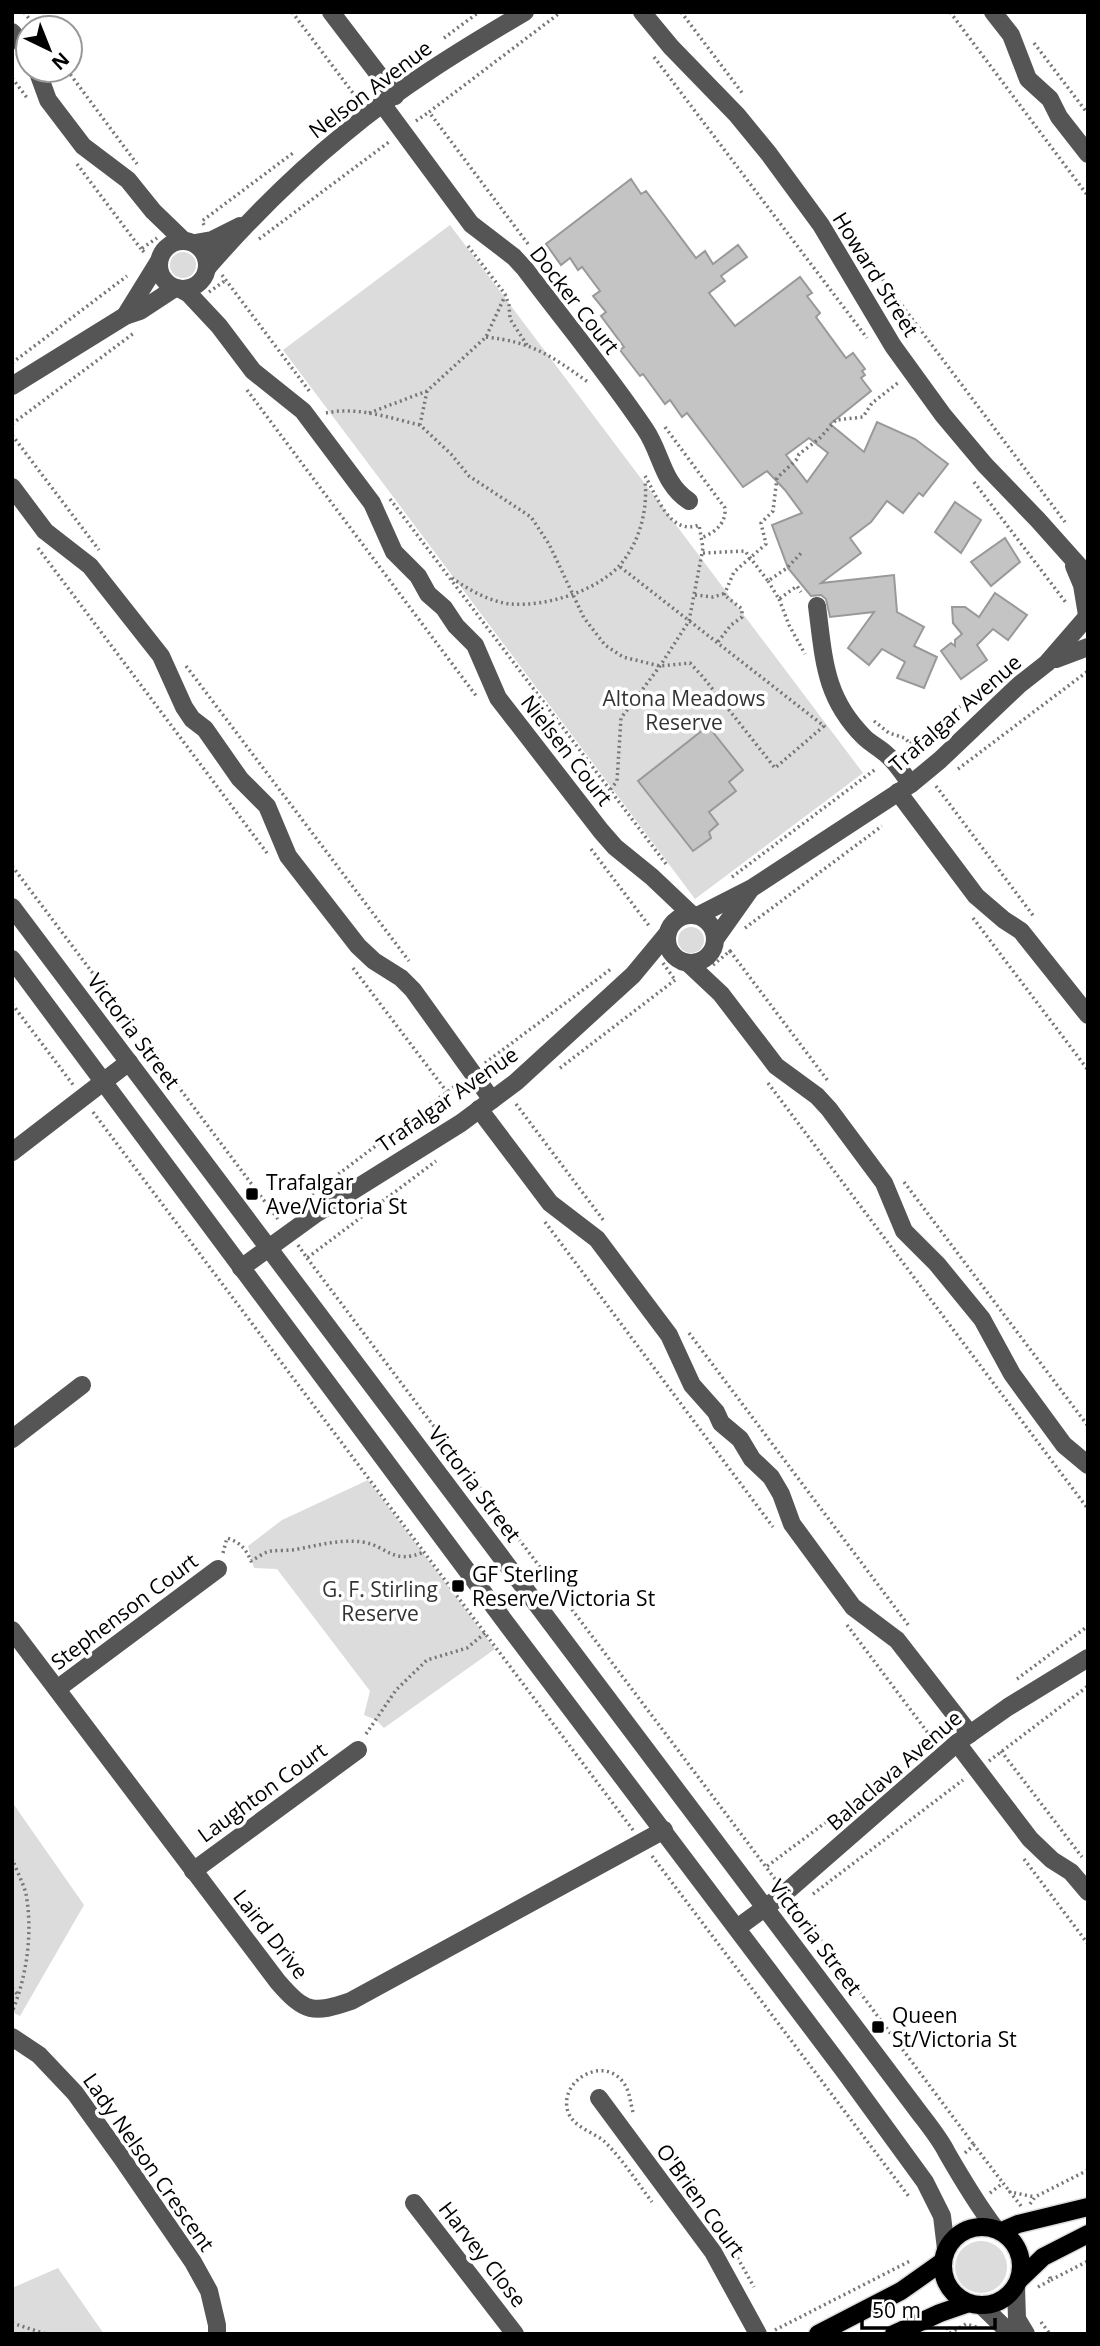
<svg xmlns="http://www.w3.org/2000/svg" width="1100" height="2346" font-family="'Open Sans',sans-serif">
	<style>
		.green { fill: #dcdcdc }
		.building { fill: #c4c4c4; stroke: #999; stroke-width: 2; fill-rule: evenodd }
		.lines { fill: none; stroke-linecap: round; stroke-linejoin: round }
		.major-casing { stroke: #dbdbdb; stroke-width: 21 }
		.path { stroke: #777; stroke-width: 3.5; stroke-dasharray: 2 3.5; stroke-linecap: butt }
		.minor { stroke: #555; stroke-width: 18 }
		.major { stroke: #000; stroke-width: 18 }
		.poi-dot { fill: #000; stroke: #fff; stroke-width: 2.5 }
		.labels { text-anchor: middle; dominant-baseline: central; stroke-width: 7; stroke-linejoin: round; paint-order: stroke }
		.street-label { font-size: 21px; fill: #000; stroke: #fff }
		.park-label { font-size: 21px; fill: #333; stroke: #fff }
		.poi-label { font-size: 21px; fill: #000; stroke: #fff; text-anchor: start }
	</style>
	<rect width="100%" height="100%" fill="#fff"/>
	<g class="green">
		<polygon points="450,225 863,773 695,899 283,350"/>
		<circle cx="183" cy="265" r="13"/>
		<circle cx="691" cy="940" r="13"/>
		<polygon points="368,1480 495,1649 384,1728 376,1720 364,1715 370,1691 277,1569 254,1568 248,1546 282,1520"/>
		<polygon points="12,1802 84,1905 20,2016 12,2012"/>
		<circle cx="981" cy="2267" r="26"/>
		<polygon points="58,2268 104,2334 12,2334 12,2288"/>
	</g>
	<g class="building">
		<path d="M631 179 641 194 646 191 696 258 705 251 713 264 738 245 747 257 721 276 725 281 709 293 735 326 800 277 812 293 807 296 820 313 816 317 846 358 853 353 865 369 862 371 865 375 861 378 871 391 830 424 864 452 877 422 915 439 948 464 923 496 919 493 903 513 887 501 871 522 850 538 861 553 821 583 894 575 897 612 924 627 914 646 937 657 924 688 897 678 905 662 882 649 869 665 848 648 874 612 830 617 826 599 821 595 811 596 788 568 772 525 802 513 785 490 767 471 743 487 687 413 682 417 670 400 665 404 643 374 640 376 620 350 624 347 601 316 606 312 593 296 600 291 582 267 578 270 570 258 561 265 546 244ZM809 438 828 453 807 482 786 455Z"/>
		<polygon points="955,502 981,520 961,553 935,532"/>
		<polygon points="1005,538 1020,562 991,586 971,562"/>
		<polygon points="995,593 1027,615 1008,640 993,629 977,645 987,660 961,679 941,651 951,643 955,646 955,640 962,634 953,623 952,607 965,607 979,617"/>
		<polygon points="708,726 743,770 729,782 736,791 709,812 718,824 709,832 711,838 693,851 638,781"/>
	</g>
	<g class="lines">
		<defs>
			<g id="major">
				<circle cx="982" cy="2266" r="39"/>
				<polyline points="1002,2231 1018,2224 1088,2207"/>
				<polyline points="1019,2280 1043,2257 1088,2234"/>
				<polyline points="818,2334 901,2291 942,2262"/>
				<polyline points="894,2334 940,2313 969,2303"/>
			</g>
		</defs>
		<use href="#major" class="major-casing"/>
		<g class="path">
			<polyline points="24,12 36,28"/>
			<polyline points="292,12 359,101"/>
			<polyline points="681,12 743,94"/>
			<polyline points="950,12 1088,196"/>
			<polyline points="444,38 479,12"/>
			<polyline points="1034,43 1088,114"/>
			<polyline points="654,57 867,338"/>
			<polyline points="67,70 137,164"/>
			<polyline points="12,78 28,99"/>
			<polyline points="416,121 429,112"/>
			<polyline points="77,164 141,249"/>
			<polyline points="204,225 202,221 293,153"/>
			<polyline points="849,235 1065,522"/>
			<polyline points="259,239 389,142"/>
			<polyline points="528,244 429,112 561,12"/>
			<polyline points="468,246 505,294 509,305 510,319 527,345"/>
			<polyline points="144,252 141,249 157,238"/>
			<polyline points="222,275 310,392"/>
			<polyline points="209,292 226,280"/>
			<path d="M486 337C533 342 551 356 588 382"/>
			<polyline points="12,363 127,276"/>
			<polyline points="247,390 477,697"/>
			<polyline points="427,391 420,425 451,454 469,476 531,517 549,544 584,618 605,645 623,657 660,666 690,663 703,677 775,768 824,726 619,566"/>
			<path d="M326 413C356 406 390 418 420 425"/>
			<polyline points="369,413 427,391 486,337 505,296"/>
			<polyline points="12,424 134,333"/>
			<path d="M665 427 725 508C726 523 716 532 703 537"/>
			<polyline points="12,435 99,550"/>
			<path d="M645 476C657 496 670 536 699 525L703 548 689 621 660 666 621 718 617 781 610 790 666 864"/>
			<polyline points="974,482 1067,604"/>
			<polyline points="390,499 610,790"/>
			<polyline points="38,548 267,853"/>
			<polyline points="703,553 745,551 768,581 787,568 803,551"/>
			<path d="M452 578C469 590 490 602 511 604 545 607 597 591 620 565 640 542 648 509 645 480"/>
			<polyline points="768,581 779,599 797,586 801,592"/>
			<polyline points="695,595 713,597 723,594 742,609 742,617 731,625 717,643"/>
			<polyline points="724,595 734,572 766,544 761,523 773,511 777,478 797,459 799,454 819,439 836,420 863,417 872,403 899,382"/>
			<polyline points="779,599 789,625 805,654"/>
			<polyline points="186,666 409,961"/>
			<polyline points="874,721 889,733 905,738 910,744 1001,676"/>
			<polyline points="958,769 1088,671"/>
			<polyline points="936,786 1035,918"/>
			<polyline points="591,849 650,927"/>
			<polyline points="12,866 278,1219"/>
			<polyline points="732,877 877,768"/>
			<polyline points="973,918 1088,1070"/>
			<polyline points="745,928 882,826"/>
			<polyline points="730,951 828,1081"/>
			<polyline points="663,963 675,980"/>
			<polyline points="713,965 730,951 729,950"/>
			<polyline points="353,968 447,1092"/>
			<polyline points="12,1004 74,1086"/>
			<polyline points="485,1063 611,969"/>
			<polyline points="560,1068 675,980"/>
			<polyline points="768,1083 1088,1509"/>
			<polyline points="516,1104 604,1221"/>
			<polyline points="93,1112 633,1830"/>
			<polyline points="904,1182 1088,1426"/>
			<polyline points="312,1194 459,1083"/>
			<polyline points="545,1222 773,1527"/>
			<polyline points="298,1245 307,1258 436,1161"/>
			<polyline points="307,1258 766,1867"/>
			<polyline points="689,1333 909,1626"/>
			<path d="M223 1553 227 1538C240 1542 246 1549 251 1561 257 1558 264 1552 271 1551 279 1550 289 1551 298 1549 320 1545 340 1539 363 1542 389 1547 392 1565 424 1552"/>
			<polyline points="847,1625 934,1741"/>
			<polyline points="1017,1679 1088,1626"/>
			<polyline points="366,1734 396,1690 427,1660 467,1648 485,1633"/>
			<polyline points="1001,1751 1082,1857"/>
			<polyline points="989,1761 1088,1686"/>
			<polyline points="652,1856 910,2198"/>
			<path d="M12 1858C16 1870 23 1882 26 1894 33 1932 27 1976 12 2012"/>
			<polyline points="1024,1859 1088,1944"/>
			<polyline points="775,1879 766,1867 904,1764"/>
			<polyline points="813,1894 963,1780"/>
			<polyline points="799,1905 796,1907 974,2145"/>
			<polyline points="12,1988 19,1996"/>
			<path d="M633 2112C630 2102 630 2091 623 2082 603 2055 558 2081 568 2112 574 2128 594 2132 605 2142 623 2160 637 2182 652 2202"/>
			<polyline points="965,2153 974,2145 1003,2183"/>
			<polyline points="990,2193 1003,2183 1010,2192"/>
			<polyline points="1030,2204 1035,2197 1088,2170"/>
			<polyline points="1021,2206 1010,2192 1035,2197"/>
			<polyline points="732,2248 754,2287"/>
			<polyline points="1051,2280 1088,2261"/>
			<polyline points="1038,2287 1051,2280 1049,2275"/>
			<polyline points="1041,2322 1050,2334"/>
			<polyline points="12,2323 46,2334"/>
			<polyline points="947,2328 950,2333 966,2324 980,2328"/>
			<polyline points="775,2330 910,2261"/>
		</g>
		<g class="minor">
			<polyline points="331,12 395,96"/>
			<polyline points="642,12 671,47 737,115 769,154 821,225 893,346 943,415 985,465 1038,520 1088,576"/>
			<polyline points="993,12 1011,35 1028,79 1050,99 1059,117 1088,154"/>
			<polyline points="12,32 28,51"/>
			<polyline points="37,70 48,100 83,146 128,180 153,211 183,240"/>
			<path d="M383 105 471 224 514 257 525 269C565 322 608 374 645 429 662 454 662 483 689 501"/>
			<circle cx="183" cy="265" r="24"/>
			<polyline points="195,243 212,240 240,226"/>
			<path d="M207 268C249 220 295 174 344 134 400 87 462 49 525 12"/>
			<polyline points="180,289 189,294 219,326 253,371 303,411 372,503 394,552 418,576 428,594 444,608 456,626 475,645 498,698 601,831 615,847 652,877 691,914"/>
			<polyline points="125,316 159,261"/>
			<polyline points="12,386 125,316 140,311 175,288"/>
			<polyline points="12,487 45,531 90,566 161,656 184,707 192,719 205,729 240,779 267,806 288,856 358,946 374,961 401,978 413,990 492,1100"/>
			<polyline points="1074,566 1082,585 1087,615"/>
			<path d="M817 606C824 659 824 697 864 737 871 744 880 748 886 754 896 762 903 774 911 784"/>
			<polyline points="1056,659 1088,647"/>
			<polyline points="898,792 976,896 1004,920 1021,931 1088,1015"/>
			<path d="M12 907 915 2107C926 2122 939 2137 947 2153 962 2179 976 2203 995 2228"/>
			<circle cx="691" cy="939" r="24"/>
			<polyline points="699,915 752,888 911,784 940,760 1019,685 1047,663 1086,618"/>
			<polyline points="716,938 750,890"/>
			<polyline points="12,959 503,1619 845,2072 925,2182 942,2216 946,2249"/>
			<polyline points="688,963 721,994 776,1066 817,1096 829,1109 884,1183 904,1231 937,1264 982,1319 1012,1374 1064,1445 1088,1465"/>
			<polyline points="479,1109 550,1203 597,1239 669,1335 692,1385 716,1412 721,1423 740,1439 752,1459 771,1477 781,1494 792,1524 853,1607 897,1640 970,1734"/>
			<polyline points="12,1152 129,1062"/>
			<polyline points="241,1268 317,1213 461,1123 516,1082 633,975 667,934"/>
			<polyline points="12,1439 82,1385"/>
			<path d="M12 1630 278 1982C305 2013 313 2014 351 2001L664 1830"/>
			<polyline points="57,1689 218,1569"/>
			<polyline points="957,1743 1030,1839 1052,1860 1071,1872 1088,1892"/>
			<polyline points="193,1871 358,1750"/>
			<polyline points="737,1928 785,1893 957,1743 1008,1707 1088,1658"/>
			<polyline points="12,2037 39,2055 75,2093 121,2157 193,2262 209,2291 217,2325 217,2334"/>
			<polyline points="599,2098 713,2252 758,2334"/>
			<polyline points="414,2203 515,2334"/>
			<polyline points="1016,2286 1017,2319 1026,2334"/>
			<polyline points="981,2305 1011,2334"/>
		</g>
		<use href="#major" class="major"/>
	</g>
	<g class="poi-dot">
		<rect x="245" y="1187" width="14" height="14" rx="3.5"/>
		<rect x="451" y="1579" width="14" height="14" rx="3.5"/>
		<rect x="871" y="2020" width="14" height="14" rx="3.5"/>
	</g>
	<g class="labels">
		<g class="street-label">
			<text transform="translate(370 89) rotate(-37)">Nelson Avenue</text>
			<text transform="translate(876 274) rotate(58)">Howard Street</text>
			<text transform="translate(575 300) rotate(52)">Docker Court</text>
			<text transform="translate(955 713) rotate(-41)">Trafalgar Avenue</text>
			<text transform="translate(567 750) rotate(52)">Nielsen Court</text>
			<text transform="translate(134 1031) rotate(53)">Victoria Street</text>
			<text transform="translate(447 1099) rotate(-35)">Trafalgar Avenue</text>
			<text transform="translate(475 1484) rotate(53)">Victoria Street</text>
			<text transform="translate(124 1611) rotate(-37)">Stephenson Court</text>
			<text transform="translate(894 1770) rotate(-41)">Balaclava Avenue</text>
			<text transform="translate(262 1792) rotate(-36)">Laughton Court</text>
			<text transform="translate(271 1934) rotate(52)">Laird Drive</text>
			<text transform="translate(816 1937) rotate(53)">Victoria Street</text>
			<text transform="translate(149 2162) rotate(55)">Lady Nelson Crescent</text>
			<text transform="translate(701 2200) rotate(54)">O'Brien Court</text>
			<text transform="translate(483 2254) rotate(52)">Harvey Close</text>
		</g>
		<g class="park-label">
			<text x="684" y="698">Altona Meadows<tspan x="684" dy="24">Reserve</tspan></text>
			<text x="380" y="1589">G. F. Stirling<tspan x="380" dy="24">Reserve</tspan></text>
		</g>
		<g class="poi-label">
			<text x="266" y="1182">Trafalgar<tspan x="266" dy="24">Ave/Victoria St</tspan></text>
			<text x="472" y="1574">GF Sterling<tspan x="472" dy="24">Reserve/Victoria St</tspan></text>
			<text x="892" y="2015">Queen<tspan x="892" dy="24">St/Victoria St</tspan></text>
		</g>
	</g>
	<rect width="1100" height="2346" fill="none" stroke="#000000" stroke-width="28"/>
	<g transform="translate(49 49) rotate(137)"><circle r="33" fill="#ffffff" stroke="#999999" stroke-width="2"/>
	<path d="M0-5L12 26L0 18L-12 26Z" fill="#000000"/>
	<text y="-10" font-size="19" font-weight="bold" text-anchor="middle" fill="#000000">N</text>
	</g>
	<path d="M862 2318v10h133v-10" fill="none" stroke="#000000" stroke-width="3.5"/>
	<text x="872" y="2318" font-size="21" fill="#000000" stroke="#ffffff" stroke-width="5" paint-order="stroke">50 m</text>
</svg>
